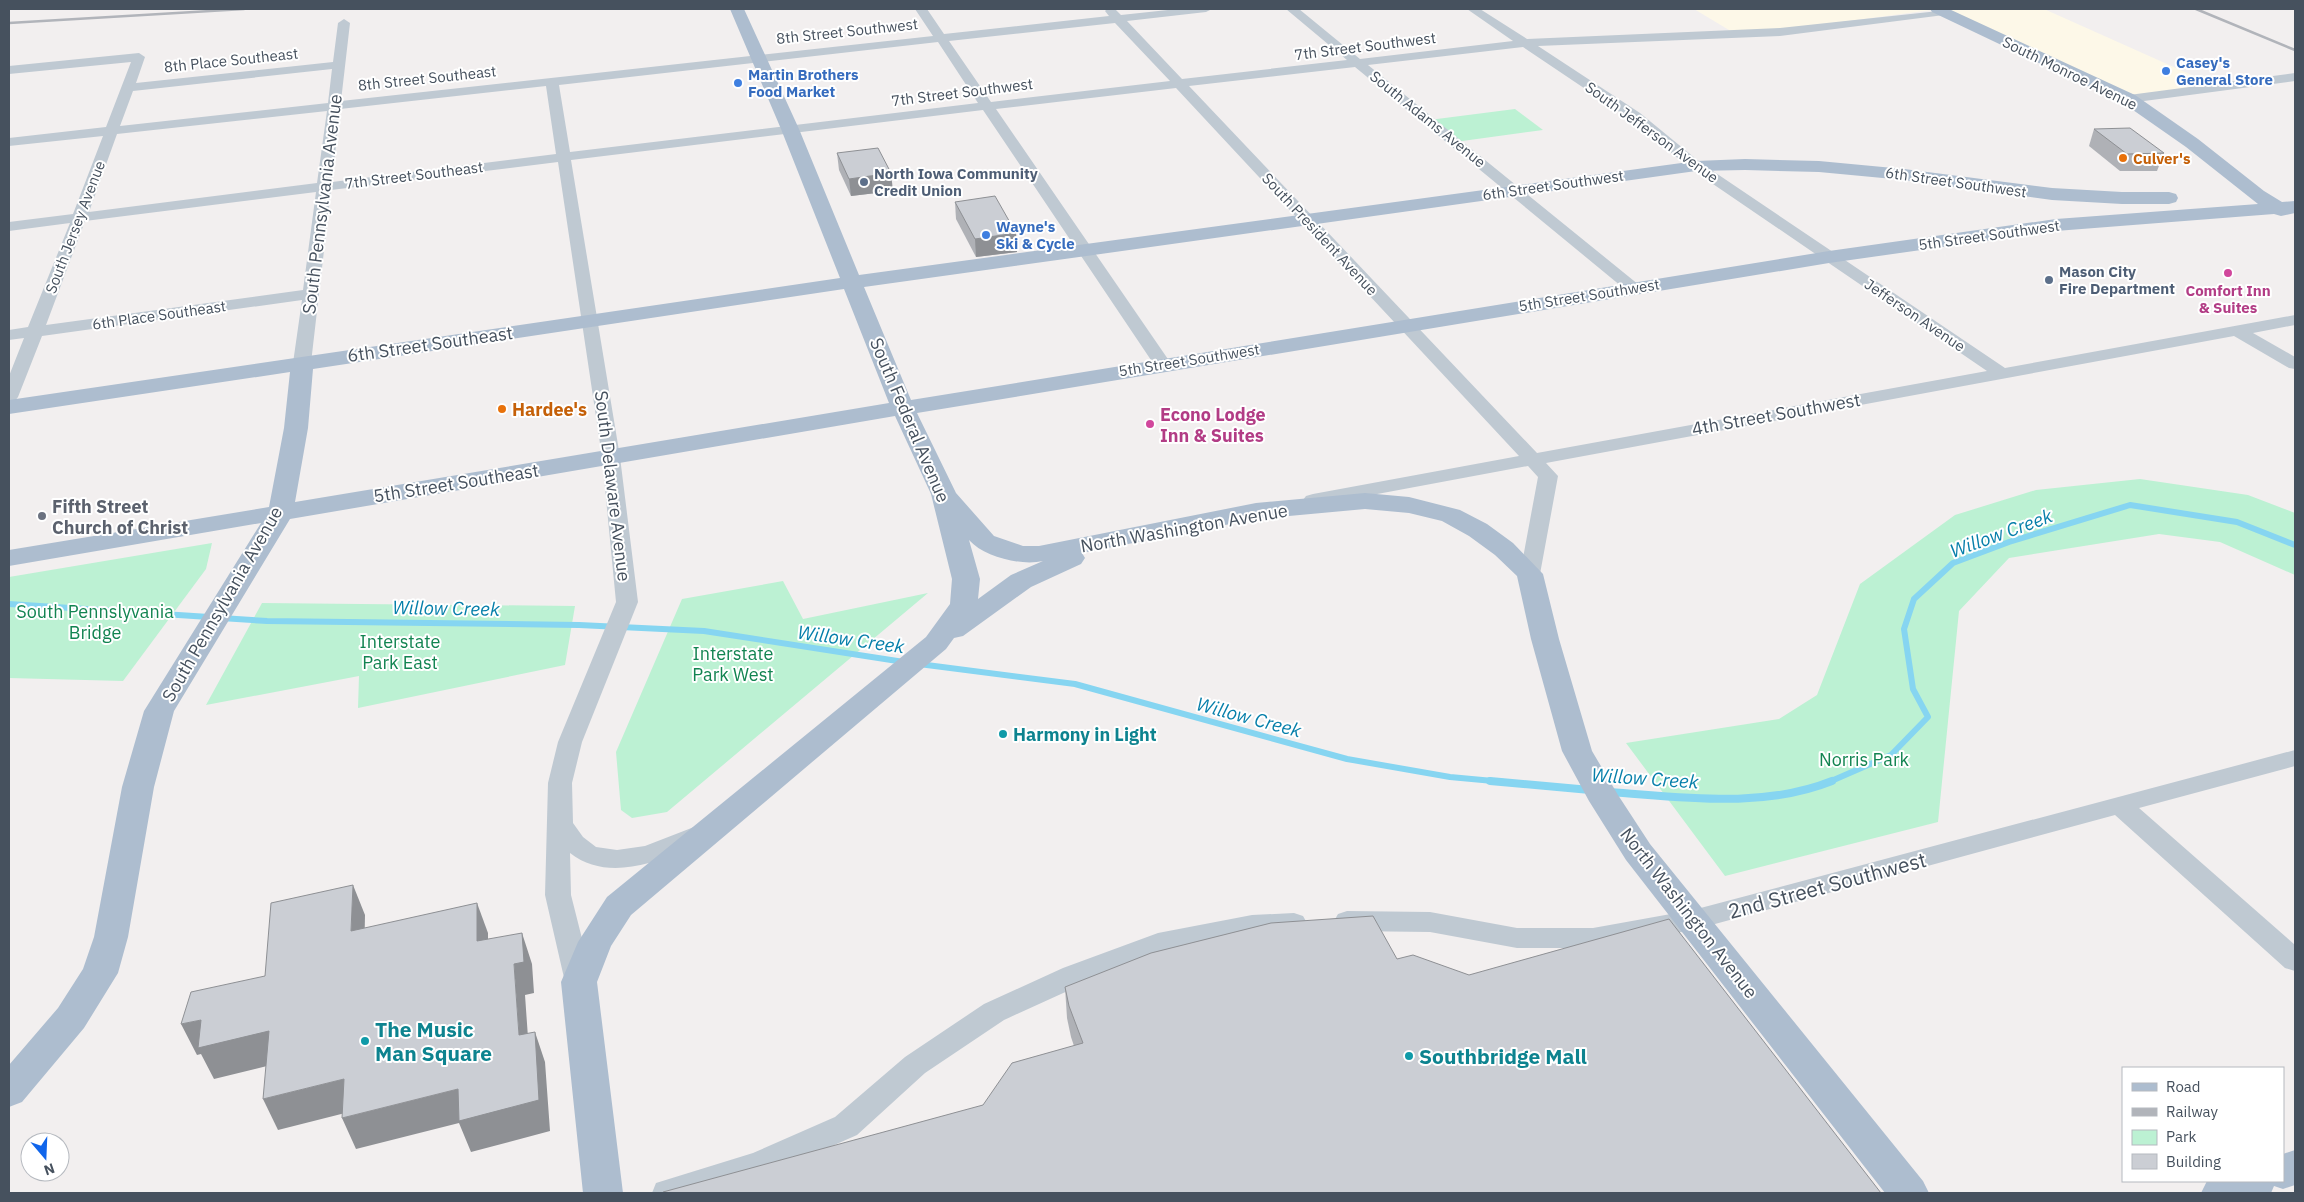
<svg xmlns="http://www.w3.org/2000/svg" width="2304" height="1202" font-family="'IBM Plex Sans',sans-serif">
	<style>
		.commercial { fill: #fdf8e8 }
		.green { fill: #bcf1d3 }
		.lines { fill: none; stroke-linecap: round; stroke-linejoin: round }
		.stream-far1 { stroke: #86d5f1; stroke-width: 6 }
		.stream { stroke: #86d5f1; stroke-width: 8 }
		.minor { fill: #bfc9d2; fill-rule: evenodd }
		.major { fill: #adbdcf; fill-rule: evenodd }
		.rail { stroke: #b1b4ba; stroke-width: 2.5 }
		.wall { fill: #afb1b6 }
		.shaded-wall { fill: #8e9094 }
		.building { fill: #cbced4; stroke: #8e9094 }
		.shop-dot { fill: #3f7fe0; stroke: #fff; stroke-width: 2 }
		.food-dot { fill: #e8710a; stroke: #fff; stroke-width: 2 }
		.service-dot { fill: #5c6f8a; stroke: #fff; stroke-width: 2 }
		.hotel-dot { fill: #d1479c; stroke: #fff; stroke-width: 2 }
		.worship-dot { fill: #6b7280; stroke: #fff; stroke-width: 2 }
		.culture-dot { fill: #0f9aa8; stroke: #fff; stroke-width: 2 }
		.labels { text-anchor: middle; dominant-baseline: central; stroke-width: 4; stroke-linejoin: round; paint-order: stroke }
		.far-street-label { font-size: 15px; fill: #46515e; stroke: #fff }
		.far-shop-label { font-size: 15px; font-weight: bold; fill: #366cbe; stroke: #fff; text-anchor: start }
		.far-food-label { font-size: 15px; font-weight: bold; fill: #c56008; stroke: #fff; text-anchor: start }
		.far-service-label { font-size: 15px; font-weight: bold; fill: #4e5e75; stroke: #fff; text-anchor: start }
		.far-hotel-label { font-size: 15px; font-weight: bold; fill: #b23c85; stroke: #fff }
		.street-label { font-size: 18px; fill: #46515e; stroke: #fff }
		.food-label { font-size: 18px; font-weight: bold; fill: #c56008; stroke: #fff; text-anchor: start }
		.hotel-label { font-size: 18px; font-weight: bold; fill: #b23c85; stroke: #fff; text-anchor: start }
		.worship-label { font-size: 18px; font-weight: bold; fill: #5b616d; stroke: #fff; text-anchor: start }
		.park-label { font-size: 18px; fill: #128451; stroke: #fff }
		.culture-label { font-size: 18px; font-weight: bold; fill: #0d838f; stroke: #fff; text-anchor: start }
		.water-label { font-size: 19px; font-style: italic; fill: #067faa; stroke: #fff }
		.near-street-label { font-size: 21px; fill: #46515e; stroke: #fff }
		.near-culture-label { font-size: 21px; font-weight: bold; fill: #0d838f; stroke: #fff; text-anchor: start }
	</style>
	<rect width="100%" height="100%" fill="#f2efef"/>
	<g class="commercial">
		<polygon points="1694,9 1929,9 1932,10 1787,29 1734,33"/>
		<polygon points="1945,9 2044,9 2214,85 2135,97"/>
	</g>
	<g class="green">
		<polygon points="1515,109 1543,130 1455,142 1429,120"/>
		<polygon points="2140,479 2248,495 2295,513 2295,575 2220,542 2159,534 2009,558 1959,611 1938,822 1725,876 1626,743 1779,719 1817,695 1860,584 1955,515 2036,490"/>
		<polygon points="212,543 206,569 123,681 9,678 9,577"/>
		<polygon points="783,581 803,619 928,593 667,812 632,818 621,810 616,752 682,599"/>
		<polygon points="262,603 575,606 565,665 358,708 359,676 206,705"/>
	</g>
	<g class="lines">
		<g class="stream-far1">
			<polyline points="9,604 209,617"/>
			<polyline points="221,618 267,621 579,625 704,631 904,662"/>
			<polyline points="919,664 1075,684 1347,759 1450,777 1504,782"/>
			<polyline points="1829,782 1891,755 1928,717 1913,689 1904,629 1914,599 1953,563 2009,542 2130,505 2237,522 2295,545"/>
		</g>
		<g class="stream">
			<polyline points="1490,781 1590,790"/>
			<path d="M1610 792C1683 797 1762 809 1832 781"/>
		</g>
		<g class="minor">
			<path d="M915 9H927L944 34 1109 16 1105 11 1107 9H1115L1121 15 1177 9H1212L1206 12 1127 21 1182 79 1347 60 1286 9H1299L1360 59 1513 41 1467 9H1480L1527 39 1780 28 1948 10 1950 12 1944 15 1780 36 1538 46 1640 113 1701 163 2005 368 2295 315V325L2253 333 2295 357V369L2289 368 2234 336 1546 463 1558 476 1540 574 1537 578 1530 580 1523 578 1520 574 1538 477 1528 466 1313 506 1306 504 1303 500 1306 496 1313 494 1519 456 1176 88 996 109 1172 365 1169 369H1157L983 110 571 160 620 457 638 602 582 742 572 783 573 823 583 837 596 847 617 850 645 846 694 827 703 830 707 836C701 845 691 848 681 852 646 866 603 879 570 853L571 895 593 982 589 990 579 993 569 990 565 982 545 895 548 783 558 742 616 602 602 457 558 162 331 190 311 363 308 367H296L293 363 302 300 42 336 18 397 15 401 9 402V376L24 338 9 340V330L28 327 70 223 9 231V222L73 214 103 136 9 146V138L106 127 131 62 9 74V66L139 53 145 57 136 83 333 62 338 23 344 19 350 23 341 101 933 36ZM1115 23 1170 81 991 102 949 41ZM938 42 978 103 570 152 559 85ZM1523 47 1630 119 1691 169 1987 371 1537 453 1189 86 1355 67 1627 291H1639L1641 288 1639 285 1368 65ZM332 69 328 103 120 126 133 91ZM546 86 556 154 332 182 340 109ZM327 111 317 183 89 212 117 134ZM316 192 303 290 46 325 85 221Z"/>
			<polygon points="2295,73 2295,81 2129,103 2122,99 2129,95"/>
			<polygon points="2295,750 2295,766 2139,808 2295,945 2295,971 2285,968 2115,815 1693,930 1593,948 1517,948 1430,932 1347,931 1338,928 1334,921 1338,914 1347,911 1430,912 1517,928 1593,928 1693,910"/>
			<polygon points="1294,913 1303,916 1307,923 1303,930 1294,933 1252,935 1162,952 1083,984 1004,1020 925,1073 857,1135 771,1173 709,1193 652,1193 656,1183 753,1153 835,1117 905,1057 984,1004 1063,968 1158,933 1252,915"/>
		</g>
		<g class="major">
			<path d="M730 9H744L799 129 859 275 1696 161 1745 159 1819 161 1904 169 2052 188 2122 192H2169L2176 194 2178 198 2176 202 2169 204H2122L2052 200 1904 180 1819 172 1745 170 1696 171 864 287 911 400 1829 251 2056 219 2258 204 2186 147 2123 103 1932 12 1930 9H1949L2135 95 2198 139 2264 191 2282 202 2295 201V213L2281 216 2274 214 2056 231 1829 263 917 413 956 493 994 536 1023 546H1039L1256 503 1365 493 1409 497 1460 510 1487 524 1513 543 1543 574 1559 639 1592 751 1618 795 1650 844 1923 1181 1929 1193H1885L1626 860 1589 801 1562 751 1531 639 1517 576 1495 555 1469 536 1442 521 1409 513 1365 509 1256 519 1082 553 1085 558 1081 564 1031 587 963 636 954 638 946 649 631 915 611 946 597 982 623 1193H583L561 982 578 942 607 897 926 637 950 604 952 579 931 494 895 416 290 519 174 711 154 787 128 937 118 973 84 1028 22 1102 9 1107V1065L58 1008 83 969 94 937 122 787 144 711 261 523 9 566V550L269 507 284 428 290 372 9 414V400L840 278 781 129ZM844 289 889 403 295 502 308 428 313 369ZM969 540C984 557 1021 566 1043 561L1011 575 978 599 980 579Z"/>
			<polygon points="2295,1150 2295,1185 2283,1189 2274,1186 2271,1193 2201,1193 2207,1181 2283,1181 2283,1154"/>
		</g>
		<g class="rail">
			<polyline points="2196,9 2295,50"/>
			<polyline points="9,23 244,9"/>
		</g>
	</g>
	<g class="wall">
		<polygon points="2094,129 2164,153 2157,171 2120,171 2089,146"/>
		<polygon points="837,153 893,191 851,196 839,170"/>
		<polygon points="955,202 1016,233 1017,252 976,257 956,219"/>
		<polygon points="1397,959 1881,1193 1074,1046 1071,1037 1067,1018 1065,987"/>
	</g>
	<g class="shaded-wall">
		<polygon points="891,173 893,191 851,196 849,179"/>
		<polygon points="1016,233 1017,252 976,257 975,239"/>
		<polygon points="353,885 365,915 364,962 351,931"/>
		<polygon points="477,903 488,933 488,972 477,941"/>
		<polygon points="522,933 532,964 534,993 525,995 530,1066 519,1035 514,964"/>
		<polygon points="201,1020 269,1031 283,1062 214,1079 201,1054 197,1055 181,1024"/>
		<polygon points="535,1032 545,1062 550,1131 471,1152 459,1123 356,1149 342,1118 458,1089"/>
		<polygon points="344,1079 357,1110 278,1130 263,1099"/>
	</g>
	<g class="building">
		<polygon points="2130,128 2164,153 2127,154 2094,129"/>
		<polygon points="878,148 891,173 849,179 837,153"/>
		<polygon points="995,196 1016,233 975,239 955,202"/>
		<polygon points="353,885 351,931 477,903 477,941 522,933 524,962 514,964 519,1035 535,1032 539,1100 459,1121 458,1089 342,1118 344,1079 263,1099 269,1031 198,1048 201,1020 181,1024 191,992 265,976 271,903"/>
		<polygon points="1373,916 1397,959 1413,955 1469,975 1669,919 1881,1193 663,1193 663,1192 983,1105 1012,1063 1083,1043 1069,1006 1065,987 1151,953 1271,923"/>
	</g>
	<g class="shop-dot">
		<circle cx="2166" cy="71" r="5"/>
		<circle cx="738" cy="83" r="5"/>
		<circle cx="986" cy="235" r="5"/>
	</g>
	<g class="food-dot">
		<circle cx="2123" cy="158" r="5"/>
		<circle cx="502" cy="409" r="5"/>
	</g>
	<g class="service-dot">
		<circle cx="864" cy="182" r="5"/>
		<circle cx="2049" cy="280" r="5"/>
	</g>
	<g class="hotel-dot">
		<circle cx="2228" cy="273" r="5"/>
		<circle cx="1150" cy="424" r="5"/>
	</g>
	<circle class="worship-dot" cx="42" cy="516" r="5"/>
	<g class="culture-dot">
		<circle cx="1003" cy="734" r="5"/>
		<circle cx="365" cy="1041" r="5"/>
		<circle cx="1409" cy="1056" r="5"/>
	</g>
	<g class="labels">
		<g class="far-street-label">
			<text transform="translate(847 31) rotate(-6)">8th Street Southwest</text>
			<text transform="translate(1365 46) rotate(-7)">7th Street Southwest</text>
			<text transform="translate(231 60) rotate(-6)">8th Place Southeast</text>
			<text transform="translate(2070 73) rotate(26)">South Monroe Avenue</text>
			<text transform="translate(427 78) rotate(-6)">8th Street Southeast</text>
			<text transform="translate(962 92) rotate(-7)">7th Street Southwest</text>
			<text transform="translate(1428 119) rotate(39)">South Adams Avenue</text>
			<text transform="translate(1652 132) rotate(36)">South Jefferson Avenue</text>
			<text transform="translate(414 175) rotate(-7)">7th Street Southeast</text>
			<text transform="translate(1956 182) rotate(8)">6th Street Southwest</text>
			<text transform="translate(1553 185) rotate(-8)">6th Street Southwest</text>
			<text transform="translate(75 227) rotate(-69)">South Jersey Avenue</text>
			<text transform="translate(1320 234) rotate(47)">South President Avenue</text>
			<text transform="translate(1989 235) rotate(-8)">5th Street Southwest</text>
			<text transform="translate(1589 295) rotate(-9)">5th Street Southwest</text>
			<text transform="translate(159 315) rotate(-8)">6th Place Southeast</text>
			<text transform="translate(1915 315) rotate(34)">Jefferson Avenue</text>
			<text transform="translate(1189 360) rotate(-9)">5th Street Southwest</text>
		</g>
		<g class="far-shop-label">
			<text x="2176" y="62">Casey's<tspan x="2176" dy="17">General Store</tspan></text>
			<text x="748" y="74">Martin Brothers<tspan x="748" dy="17">Food Market</tspan></text>
			<text x="996" y="226">Wayne's<tspan x="996" dy="17">Ski &amp; Cycle</tspan></text>
		</g>
		<g class="far-food-label">
			<text x="2133" y="158">Culver's</text>
		</g>
		<g class="far-service-label">
			<text x="874" y="173">North Iowa Community<tspan x="874" dy="17">Credit Union</tspan></text>
			<text x="2059" y="271">Mason City<tspan x="2059" dy="17">Fire Department</tspan></text>
		</g>
		<g class="far-hotel-label">
			<text x="2228" y="290">Comfort Inn<tspan x="2228" dy="17">&amp; Suites</tspan></text>
		</g>
		<g class="street-label">
			<text transform="translate(322 204) rotate(-83)">South Pennsylvania Avenue</text>
			<text transform="translate(430 344) rotate(-8)">6th Street Southeast</text>
			<text transform="translate(1776 414) rotate(-10)">4th Street Southwest</text>
			<text transform="translate(910 420) rotate(67)">South Federal Avenue</text>
			<text transform="translate(456 483) rotate(-9)">5th Street Southeast</text>
			<text transform="translate(613 486) rotate(83)">South Delaware Avenue</text>
			<text transform="translate(1184 528) rotate(-10)">North Washington Avenue</text>
			<text transform="translate(222 604) rotate(-60)">South Pennsylvania Avenue</text>
			<text transform="translate(1689 913) rotate(52)">North Washington Avenue</text>
		</g>
		<g class="food-label">
			<text x="512" y="409">Hardee's</text>
		</g>
		<g class="hotel-label">
			<text x="1160" y="414">Econo Lodge<tspan x="1160" dy="21">Inn &amp; Suites</tspan></text>
		</g>
		<g class="worship-label">
			<text x="52" y="506">Fifth Street<tspan x="52" dy="21">Church of Christ</tspan></text>
		</g>
		<g class="park-label">
			<text x="95" y="611">South Pennslyvania<tspan x="95" dy="21">Bridge</tspan></text>
			<text x="400" y="641">Interstate<tspan x="400" dy="21">Park East</tspan></text>
			<text x="733" y="653">Interstate<tspan x="733" dy="21">Park West</tspan></text>
			<text x="1864" y="759">Norris Park</text>
		</g>
		<g class="culture-label">
			<text x="1013" y="734">Harmony in Light</text>
		</g>
		<g class="water-label">
			<text transform="translate(2001 533) rotate(-20)">Willow Creek</text>
			<text transform="translate(446 608) rotate(1)">Willow Creek</text>
			<text transform="translate(851 639) rotate(8)">Willow Creek</text>
			<text transform="translate(1249 717) rotate(15)">Willow Creek</text>
			<text transform="translate(1645 778) rotate(4)">Willow Creek</text>
		</g>
		<g class="near-street-label">
			<text transform="translate(1827 885) rotate(-15)">2nd Street Southwest</text>
		</g>
		<g class="near-culture-label">
			<text x="375" y="1029">The Music<tspan x="375" dy="24">Man Square</tspan></text>
			<text x="1419" y="1056">Southbridge Mall</text>
		</g>
	</g>
	<rect width="2304" height="1202" fill="none" stroke="#46515e" stroke-width="20"/>
	<rect x="2122" y="1067" width="162" height="115" fill="#ffffff" stroke="#b5b9bf"/>
	<rect x="2132" y="1083" width="25" height="8" fill="#adbdcf" stroke="#b5b9bf"/>
	<text x="2166" y="1092" font-size="15" fill="#46515e">Road</text>
	<rect x="2132" y="1108" width="25" height="8" fill="#b1b4ba" stroke="#b5b9bf"/>
	<text x="2166" y="1117" font-size="15" fill="#46515e">Railway</text>
	<rect x="2132" y="1130" width="25" height="15" fill="#bcf1d3" stroke="#b5b9bf"/>
	<text x="2166" y="1142" font-size="15" fill="#46515e">Park</text>
	<rect x="2132" y="1154" width="25" height="15" fill="#cbced4" stroke="#b5b9bf"/>
	<text x="2166" y="1167" font-size="15" fill="#46515e">Building</text>
	<g transform="translate(45 1157) rotate(161)"><circle r="24" fill="#ffffff" stroke="#b5b9bf"/>
	<path d="M0-4L9 19L0 12L-9 19Z" fill="#1065eb"/>
	<text y="-8" font-size="14" font-weight="bold" text-anchor="middle" fill="#46515e">N</text>
	</g>
</svg>
